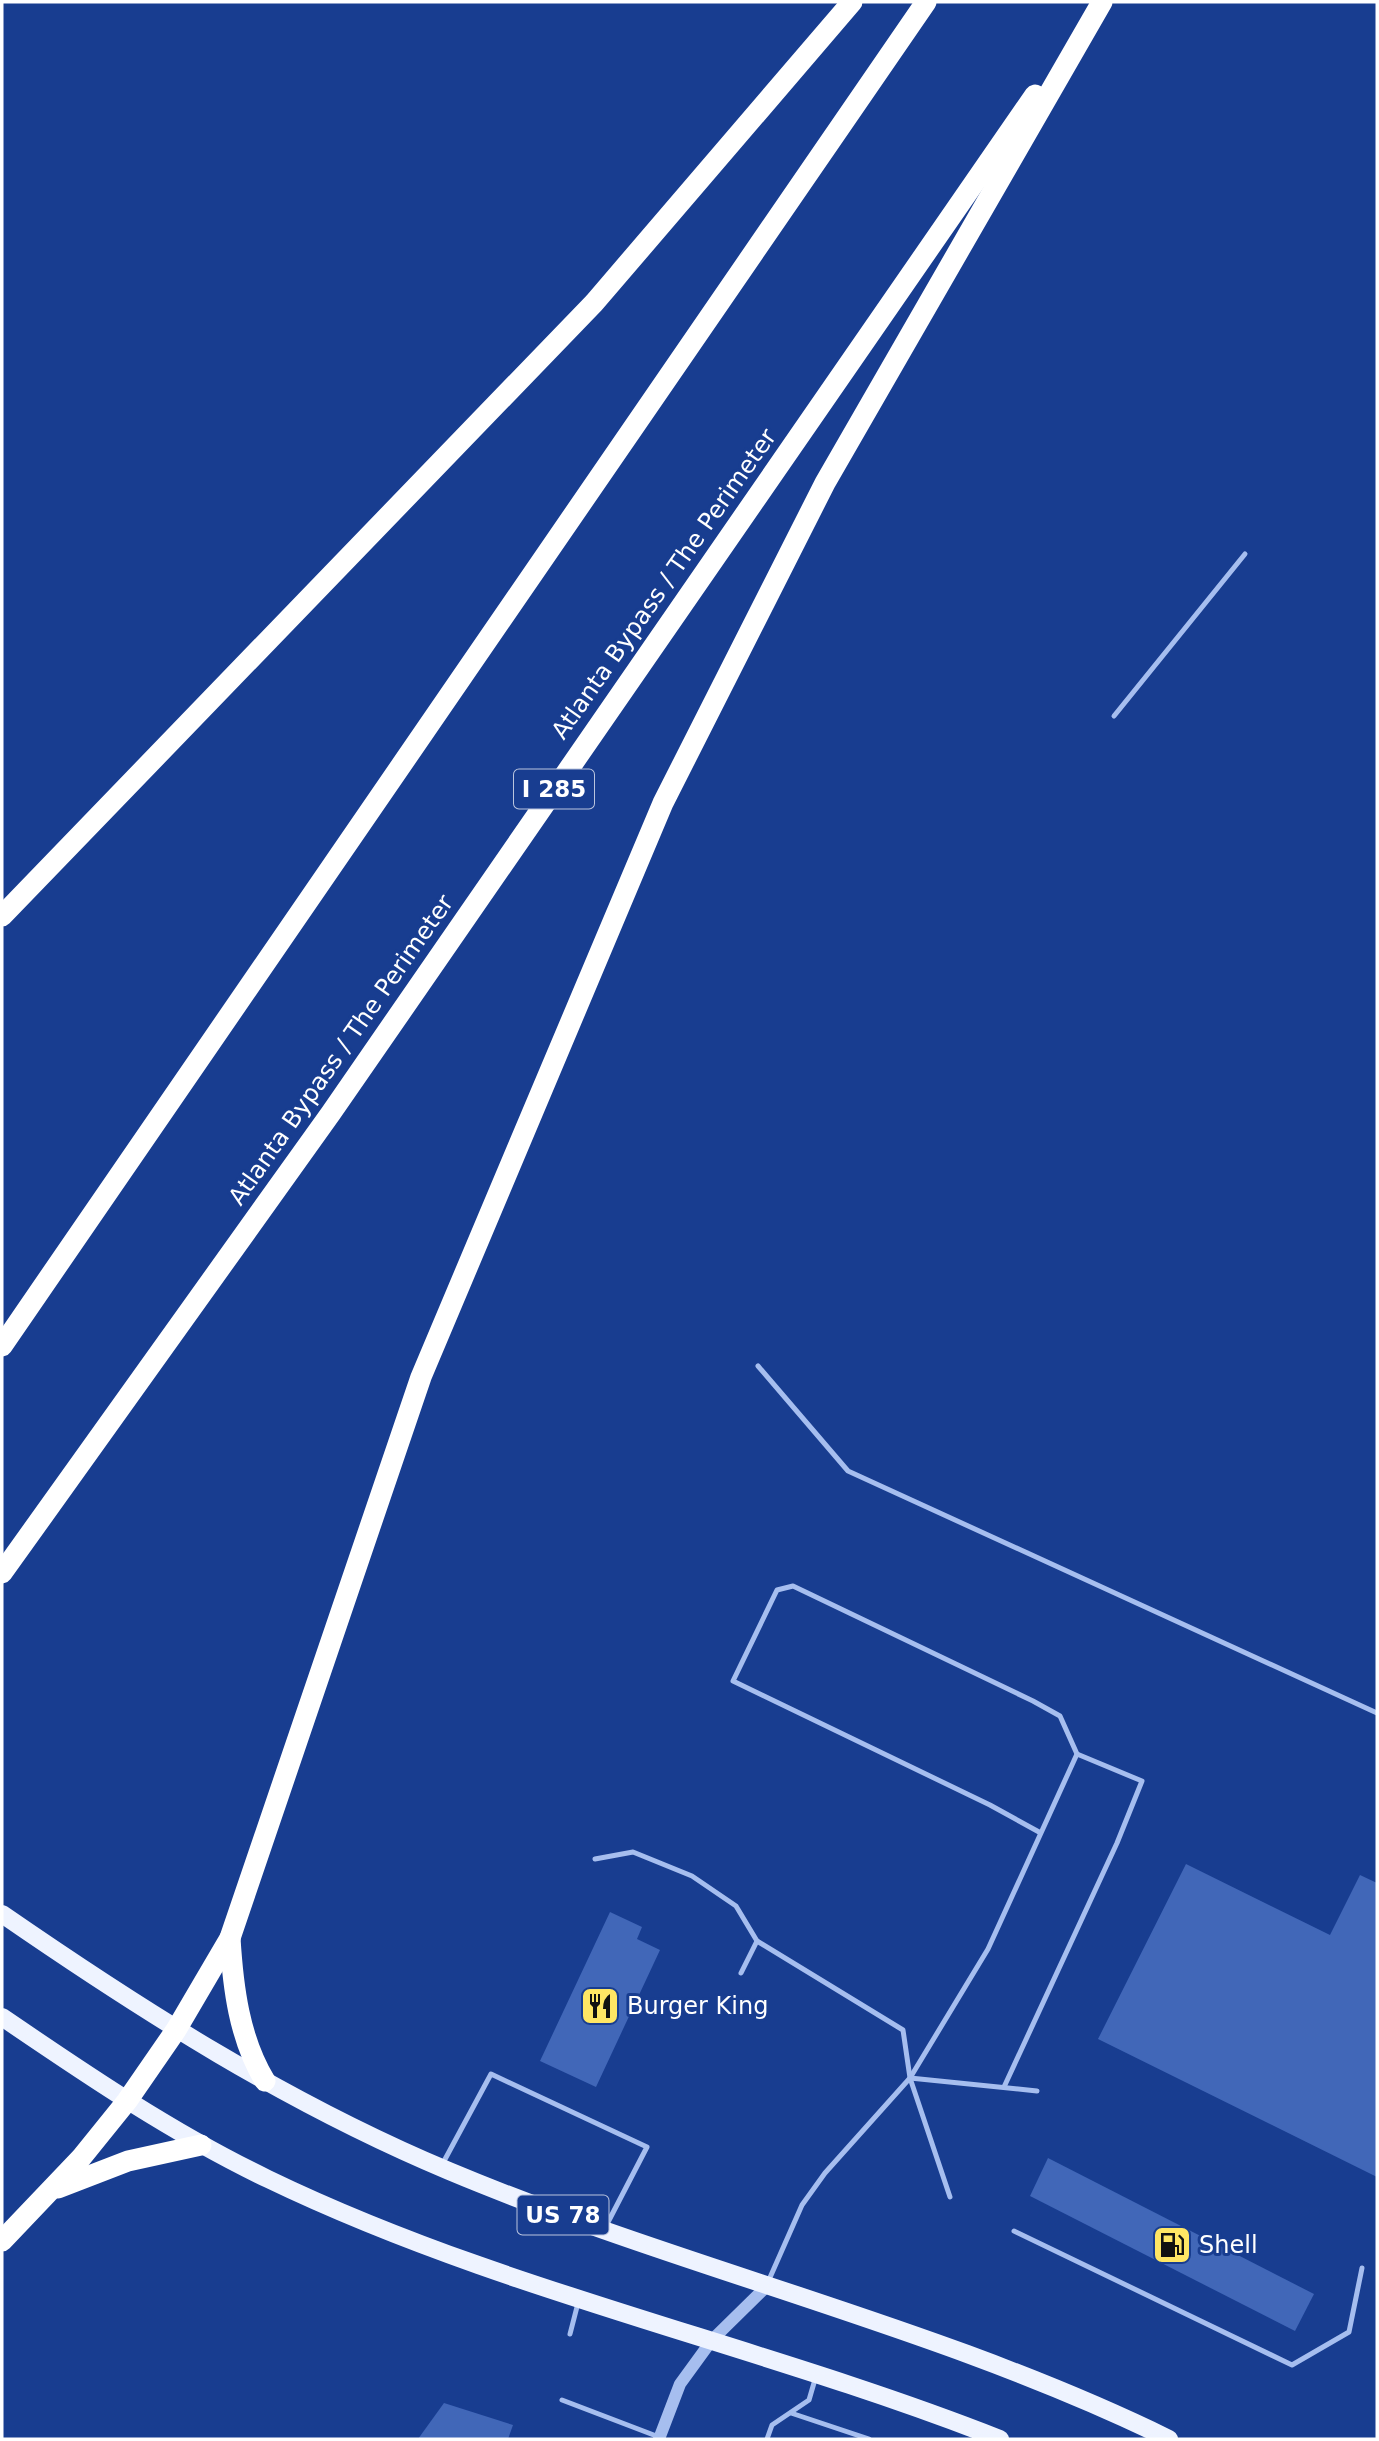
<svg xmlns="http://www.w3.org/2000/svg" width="1379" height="2441" font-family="'DejaVu Sans',sans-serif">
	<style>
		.building { fill: #4167b8 }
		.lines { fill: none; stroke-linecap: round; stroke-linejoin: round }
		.service { stroke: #a6beef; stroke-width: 5 }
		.tertiary { stroke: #a6beef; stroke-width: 12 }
		.primary { stroke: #eef3ff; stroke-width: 18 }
		.motorway { stroke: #fff; stroke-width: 21 }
		.labels { text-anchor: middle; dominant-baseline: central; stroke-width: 6; stroke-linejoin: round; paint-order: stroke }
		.shield { fill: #183d90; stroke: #bac5de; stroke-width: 2 }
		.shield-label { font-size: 23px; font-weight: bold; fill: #fff }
		.street-label { font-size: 24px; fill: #fff; stroke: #183d90 }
		.poi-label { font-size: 24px; fill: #fff; stroke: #183d90; text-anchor: start }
	</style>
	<rect width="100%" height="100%" fill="#183d90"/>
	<g class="building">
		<polygon points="1186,1864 1330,1935 1360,1875 1377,1883 1377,2177 1098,2039"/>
		<polygon points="610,1912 642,1927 637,1939 660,1950 596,2087 540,2061"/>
		<polygon points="1048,2158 1314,2294 1295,2331 1030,2196"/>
		<polygon points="444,2403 513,2425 508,2439 418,2439"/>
	</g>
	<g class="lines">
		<g class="service">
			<polyline points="1114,716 1245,554"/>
			<polyline points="758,1366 848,1471 1377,1713"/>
			<polyline points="595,1859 633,1852 692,1876 736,1906 757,1941 903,2030 910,2078 950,2197"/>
			<polyline points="741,1973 757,1941"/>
			<polyline points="910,2078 1037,2091"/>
			<polyline points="1004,2087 1117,1843 1142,1781 1077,1754 1060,1716 1033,1701 793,1586 777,1590 733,1681 990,1805 1039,1832"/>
			<polyline points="443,2163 491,2074 647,2147 605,2228"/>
			<polyline points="1014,2231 1292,2365 1349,2332 1362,2268"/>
			<polyline points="768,2282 802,2205 825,2173 910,2078 988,1949 1077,1754"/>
			<polyline points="570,2334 578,2303"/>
			<polyline points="562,2400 659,2437"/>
			<polyline points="791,2413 869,2439"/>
			<polyline points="767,2439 772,2425 809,2400 816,2376"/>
		</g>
		<polyline class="tertiary" points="659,2439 680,2384 712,2340 767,2286"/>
		<g class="primary">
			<path d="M2 1914C144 2012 289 2104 449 2171 685 2270 938 2326 1169 2439"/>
			<path d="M2 2017C87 2075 174 2134 268 2179 502 2292 759 2344 1000 2439"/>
		</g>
		<g class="motorway">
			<polyline points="2,916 594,303 852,2"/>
			<polyline points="2,1346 926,2"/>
			<polyline points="2,1573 331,1113 1035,95"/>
			<path d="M230 1938C233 1987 239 2038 265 2081"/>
			<polyline points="58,2188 128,2161 201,2145"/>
			<polyline points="2,2241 81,2158 127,2101 176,2030 230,1938 421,1377 663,803 825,483 1102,2"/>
		</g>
	</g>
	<defs>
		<symbol id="restaurant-square" viewBox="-11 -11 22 22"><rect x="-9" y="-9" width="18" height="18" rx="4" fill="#ffe664" stroke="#183d90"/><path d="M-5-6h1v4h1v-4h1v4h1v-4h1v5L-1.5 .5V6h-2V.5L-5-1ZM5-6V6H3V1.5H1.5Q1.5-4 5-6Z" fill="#111"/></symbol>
		<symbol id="fuel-square" viewBox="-11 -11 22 22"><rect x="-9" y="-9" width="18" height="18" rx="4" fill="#ffe664" stroke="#183d90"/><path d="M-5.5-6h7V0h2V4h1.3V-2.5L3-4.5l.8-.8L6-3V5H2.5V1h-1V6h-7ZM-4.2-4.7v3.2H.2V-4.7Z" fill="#111"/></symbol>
	</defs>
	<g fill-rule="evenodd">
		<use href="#restaurant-square" x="578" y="1984" width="44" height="44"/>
		<use href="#fuel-square" x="1150" y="2223" width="44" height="44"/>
	</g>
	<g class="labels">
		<g class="shield">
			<rect x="514" y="769.5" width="80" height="39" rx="5"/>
			<rect x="517.5" y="2195.5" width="91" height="39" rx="5"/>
		</g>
		<g class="shield-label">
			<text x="554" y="789">I 285</text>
			<text x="563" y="2215">US 78</text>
		</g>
		<g class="street-label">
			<text transform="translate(664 584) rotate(-55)">Atlanta Bypass / The Perimeter</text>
			<text transform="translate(341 1050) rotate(-55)">Atlanta Bypass / The Perimeter</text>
		</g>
		<g class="poi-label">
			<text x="627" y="2006">Burger King</text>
			<text x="1199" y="2245">Shell</text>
		</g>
	</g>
	<rect width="1379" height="2441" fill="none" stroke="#ffffff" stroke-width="7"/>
</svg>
